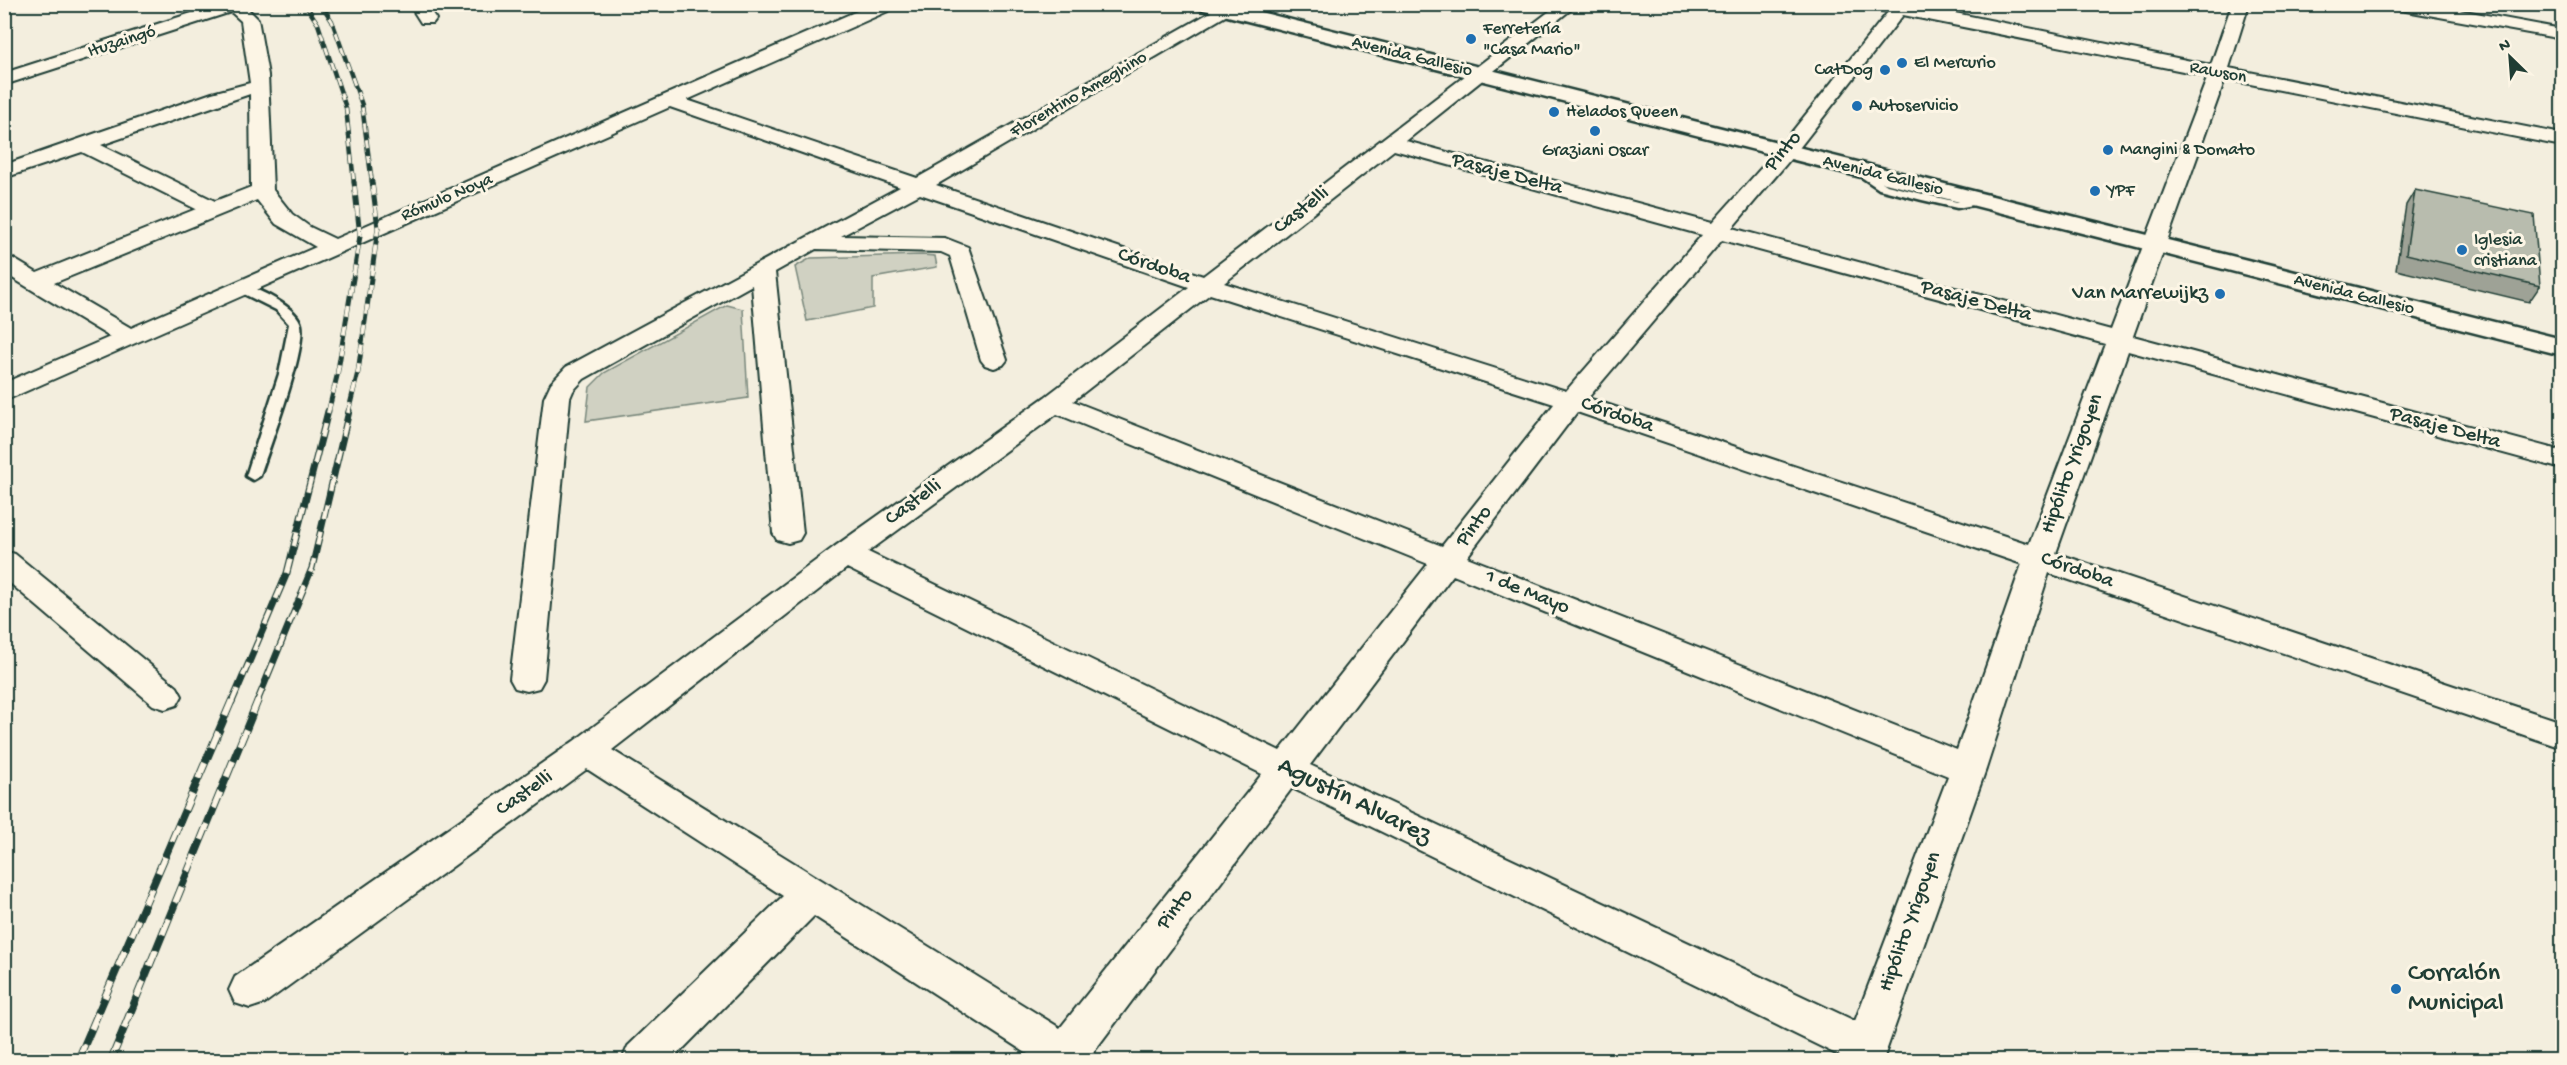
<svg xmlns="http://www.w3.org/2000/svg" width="2567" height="1065" font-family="'Gochi Hand',sans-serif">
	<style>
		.green { fill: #d0d1c2; stroke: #78877b; stroke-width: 1.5 }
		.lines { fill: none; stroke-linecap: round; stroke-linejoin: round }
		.service-casing { stroke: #1f3d34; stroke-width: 5 }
		.minor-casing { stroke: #1f3d34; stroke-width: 4 }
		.secondary-casing { stroke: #1f3d34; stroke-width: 5 }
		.service { fill: #fcf5e5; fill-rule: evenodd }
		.minor { fill: #fcf5e5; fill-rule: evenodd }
		.secondary { fill: #fcf5e5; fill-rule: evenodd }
		.rail-far3-casing { stroke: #1f3d34; stroke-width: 4.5 }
		.rail-far2-casing { stroke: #1f3d34; stroke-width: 5 }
		.rail-far1-casing { stroke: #1f3d34; stroke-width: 7 }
		.rail-casing { stroke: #1f3d34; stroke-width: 8 }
		.rail-far3 { stroke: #fcf5e5; stroke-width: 3; stroke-dasharray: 8; stroke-linecap: butt }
		.rail-far2 { stroke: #fcf5e5; stroke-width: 4; stroke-dasharray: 10; stroke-linecap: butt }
		.rail-far1 { stroke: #fcf5e5; stroke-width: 4.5; stroke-dasharray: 14; stroke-linecap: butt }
		.rail { stroke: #fcf5e5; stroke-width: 6; stroke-dasharray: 17; stroke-linecap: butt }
		.wall { fill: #9ea296; stroke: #1f3d34; stroke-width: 1.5 }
		.building { fill: #b8bcae; stroke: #1f3d34; stroke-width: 1.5 }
		.poi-dot { fill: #1f6fb2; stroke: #fcf5e5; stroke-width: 2 }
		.labels { text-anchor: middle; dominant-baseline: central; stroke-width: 6; stroke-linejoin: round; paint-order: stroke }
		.far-poi-label { font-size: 18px; fill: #1f3d34; stroke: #fcf5e5; text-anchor: start }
		.far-street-label { font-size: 18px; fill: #1f3d34; stroke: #fcf5e5 }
		.street-label { font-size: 21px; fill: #1f3d34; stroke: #fcf5e5 }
		.poi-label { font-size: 21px; fill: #1f3d34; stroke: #fcf5e5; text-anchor: end }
		.near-street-label { font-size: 26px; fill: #1f3d34; stroke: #fcf5e5 }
		.near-poi-label { font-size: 26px; fill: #1f3d34; stroke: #fcf5e5; text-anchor: start }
	</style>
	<rect width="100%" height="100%" fill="#f3eede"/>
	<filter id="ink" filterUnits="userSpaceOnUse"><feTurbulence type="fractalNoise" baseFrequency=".0167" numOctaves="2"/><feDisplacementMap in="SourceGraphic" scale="12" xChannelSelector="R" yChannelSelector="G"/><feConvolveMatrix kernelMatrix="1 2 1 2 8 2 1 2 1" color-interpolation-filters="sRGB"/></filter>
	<g filter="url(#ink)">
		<g class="green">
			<polygon points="922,255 935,256 937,267 873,278 873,308 807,321 795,267 811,258"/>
			<polygon points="727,305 743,309 748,398 586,421 590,387 604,373"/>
		</g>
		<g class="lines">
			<defs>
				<g id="service">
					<polygon points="1858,167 1887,185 1923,194 1957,202 1980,198 1985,201 1984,203 1957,208 1922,200 1879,189 1854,172 1853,170"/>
					<path d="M242 284C258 289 298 307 301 325 306 352 270 445 260 476L253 480 246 476 279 374 289 324 276 310 238 291V285Z"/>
				</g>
				<g id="minor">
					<path d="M220 4H247L246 7 258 19 268 75 273 190 292 214 310 227 335 239 873 4H897L895 8 687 100 917 178 1225 4H1246L936 185 1203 276 1559 4H1578L1406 141 1712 223 1779 148 1888 12 1868 8 1866 4H1911L2211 65 2232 4H2249L2229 68 2562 134V146L2225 79 2133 336 2562 451V469L2128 351 2056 553 2562 722V748L2049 573 1986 769 1883 1060H1841L1842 1057 1292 788 1092 1054 1094 1060H1037L814 916 672 1060H622L628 1046 783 896 587 769 265 1003 250 1008 235 1003 229 990 235 977 574 741 834 547 1045 397 1189 287 920 194 841 236 945 238 968 247 1007 360 1003 365 994 368 985 365 981 360 950 256 941 252 816 249 775 272 803 533 799 540 788 543 777 540 773 533 752 285 584 379 573 391 570 398 544 679 539 688 527 691 515 688 510 679 544 398 551 383 566 367 900 187 670 107 4 401V383L110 337 4 273V256L12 258 37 273 196 209 82 152 4 178V165L212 93 250 83 241 21 231 12 4 85V73ZM1903 15 2208 76 2111 330 1732 228 1793 156ZM250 94 251 187 215 201 101 145ZM1394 150 1702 235 1566 391 1224 283ZM257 200 276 224 316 247 131 328 54 283ZM1722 240 2105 344 2029 544 1588 398ZM1210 294 1554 404 1442 546 1073 401ZM1577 412 2022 564 1957 750 1467 557ZM1057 414 1428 564 1280 751 868 552ZM847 568 1262 774 1060 1028 612 750ZM1453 575 1948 776 1855 1021 1310 765Z"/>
					<polygon points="409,4 426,4 436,19 433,23 421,23"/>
					<polygon points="2387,4 2427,4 2562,29 2562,39 2395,9"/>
					<polygon points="4,551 15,554 177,687 182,696 177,705 165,709 153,705 4,578"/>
				</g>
				<polygon id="secondary" points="1194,4 1228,4 2562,339 2562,355 1196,8"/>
			</defs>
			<use href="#service" class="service-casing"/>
			<use href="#minor" class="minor-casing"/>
			<use href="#secondary" class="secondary-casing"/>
			<use href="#service" class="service"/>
			<use href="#minor" class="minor"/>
			<use href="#secondary" class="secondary"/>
			<defs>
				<g id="rail-far3">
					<polyline points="305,4 318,24 346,108 354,183"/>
					<polyline points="321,4 332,21 362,105 372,183"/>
				</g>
				<g id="rail-far2">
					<polyline points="328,413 337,376 360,236 354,182"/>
					<polyline points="348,413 358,372 378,228 372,182"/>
				</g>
				<g id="rail-far1">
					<polyline points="232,702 287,573 328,411"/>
					<polyline points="257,702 312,568 349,411"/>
				</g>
				<g id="rail">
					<polyline points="78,1060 232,700"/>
					<polyline points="111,1060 258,700"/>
				</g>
			</defs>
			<use href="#rail-far3" class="rail-far3-casing"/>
			<use href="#rail-far2" class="rail-far2-casing"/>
			<use href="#rail-far1" class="rail-far1-casing"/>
			<use href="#rail" class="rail-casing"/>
			<use href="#rail-far3" class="rail-far3"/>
			<use href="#rail-far2" class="rail-far2"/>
			<use href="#rail-far1" class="rail-far1"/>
			<use href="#rail" class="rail"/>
		</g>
		<polygon class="wall" points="2415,190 2540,286 2529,302 2396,270 2406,205"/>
		<polygon class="building" points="2415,190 2534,215 2540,286 2406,254"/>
	</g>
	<g class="poi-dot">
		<circle cx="1471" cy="39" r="6"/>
		<circle cx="1902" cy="63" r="6"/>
		<circle cx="1885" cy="70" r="6"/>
		<circle cx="1857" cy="106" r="6"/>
		<circle cx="1554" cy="112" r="6"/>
		<circle cx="1595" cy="131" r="6"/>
		<circle cx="2108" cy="150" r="6"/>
		<circle cx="2095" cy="191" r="6"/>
		<circle cx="2462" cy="250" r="6"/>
		<circle cx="2220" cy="294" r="6"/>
		<circle cx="2396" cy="989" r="6"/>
	</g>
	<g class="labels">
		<g class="far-poi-label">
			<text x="1483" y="29">Ferretería<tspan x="1483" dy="21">"Casa Mario"</tspan></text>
			<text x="1914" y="63">El Mercurio</text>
			<text x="1873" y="70" text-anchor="end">CatDog</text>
			<text x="1869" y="106">Autoservicio</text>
			<text x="1566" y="112">Helados Queen</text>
			<text x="2120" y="150">Mangini &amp; Domato</text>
			<text x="1595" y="151" text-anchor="middle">Graziani Oscar</text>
			<text x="2107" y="191">YPF</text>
			<text x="2474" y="240">Iglesia<tspan x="2474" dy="21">cristiana</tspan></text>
		</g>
		<g class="far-street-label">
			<text transform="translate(122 42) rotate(-18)">Ituzaingó</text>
			<text transform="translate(1412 57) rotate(14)">Avenida Gallesio</text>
			<text transform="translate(2218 73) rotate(11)">Rawson</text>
			<text transform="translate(1079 95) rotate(-30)">Florentino Ameghino</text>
			<text transform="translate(1883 176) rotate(14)">Avenida Gallesio</text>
			<text transform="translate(447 198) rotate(-23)">Rómulo Noya</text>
			<text transform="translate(2354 295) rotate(14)">Avenida Gallesio</text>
		</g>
		<g class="street-label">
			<text transform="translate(1784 152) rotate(-50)">Pinto</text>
			<text transform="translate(1507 175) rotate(15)">Pasaje Delta</text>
			<text transform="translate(1302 211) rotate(-38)">Castelli</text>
			<text transform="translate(1154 267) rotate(19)">Córdoba</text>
			<text transform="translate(1976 302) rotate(15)">Pasaje Delta</text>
			<text transform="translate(1617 416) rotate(19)">Córdoba</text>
			<text transform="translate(2445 429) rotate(15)">Pasaje Delta</text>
			<text transform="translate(2073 464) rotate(-70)">Hipólito Yrigoyen</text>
			<text transform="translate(914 503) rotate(-36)">Castelli</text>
			<text transform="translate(1475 527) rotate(-53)">Pinto</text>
			<text transform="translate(2077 571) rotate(19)">Córdoba</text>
			<text transform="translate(1527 593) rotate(22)">1 de Mayo</text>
			<text transform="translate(525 794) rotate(-35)">Castelli</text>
			<text transform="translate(1176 910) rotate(-52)">Pinto</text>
			<text transform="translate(1911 922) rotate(-70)">Hipólito Yrigoyen</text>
		</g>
		<g class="poi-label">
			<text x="2208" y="294">Van Marrewijkz</text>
		</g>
		<g class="near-street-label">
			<text transform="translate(1354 802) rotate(26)">Agustín Alvarez</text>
		</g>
		<g class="near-poi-label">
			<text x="2408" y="974">Corralón<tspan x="2408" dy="30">Municipal</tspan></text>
		</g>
	</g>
	<rect width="2567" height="1065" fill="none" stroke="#fcf5e5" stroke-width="24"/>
	<rect x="12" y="12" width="2543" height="1041" fill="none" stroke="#1f3d34" stroke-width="2" filter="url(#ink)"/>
	<g transform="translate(2510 57) rotate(335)" stroke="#fcf5e5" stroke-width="4.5" paint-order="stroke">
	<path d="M0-4.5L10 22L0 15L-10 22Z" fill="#1f3d34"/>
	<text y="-9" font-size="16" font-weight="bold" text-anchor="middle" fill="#1f3d34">N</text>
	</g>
</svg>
